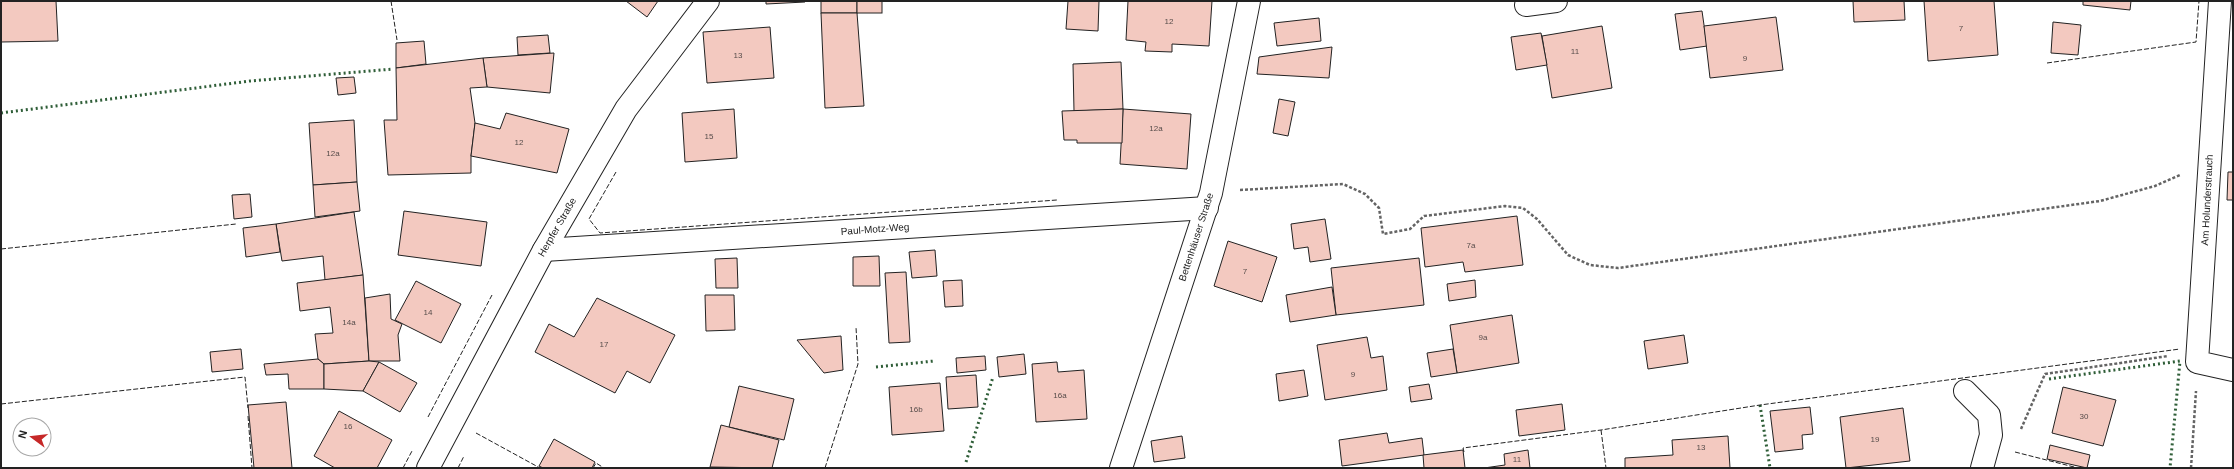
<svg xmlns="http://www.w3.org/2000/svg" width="2234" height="469" font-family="Arial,sans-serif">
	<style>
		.building { fill: #f3c9c0; stroke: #222 }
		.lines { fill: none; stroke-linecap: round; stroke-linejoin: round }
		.minor-casing { stroke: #222; stroke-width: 24 }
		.path { stroke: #646464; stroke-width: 2.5; stroke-dasharray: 3 2; stroke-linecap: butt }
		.minor { stroke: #fff; stroke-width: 22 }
		.hedge { stroke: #2f5e38; stroke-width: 3; stroke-dasharray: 2 3; stroke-linecap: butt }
		.fence { stroke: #222; stroke-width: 1; stroke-dasharray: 5 2; stroke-linecap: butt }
		.labels { text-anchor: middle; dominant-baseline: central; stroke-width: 3; stroke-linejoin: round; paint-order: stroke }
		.number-label { font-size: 8px; fill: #564c4a }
		.street-label { font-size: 10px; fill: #222; stroke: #fff }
	</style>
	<rect width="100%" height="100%" fill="#fff"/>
	<g class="building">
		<polygon points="1,1 56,1 58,41 1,42"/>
		<polygon points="626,1 658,1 647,17"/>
		<polygon points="766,1 805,1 805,2 766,4"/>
		<rect x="821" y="1" width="36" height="12"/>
		<rect x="857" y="1" width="25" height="12"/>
		<polygon points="1068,1 1099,1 1098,31 1066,29"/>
		<polygon points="1128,1 1212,1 1209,46 1172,44 1172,52 1145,51 1146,42 1126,40"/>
		<polygon points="1853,1 1904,1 1905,20 1854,22"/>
		<polygon points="1924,1 1994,1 1998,55 1928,61"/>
		<polygon points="2083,1 2131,1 2130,10 2083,5"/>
		<polygon points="1702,11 1707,46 1680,50 1675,14"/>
		<polygon points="821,13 857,13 864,106 825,108"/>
		<polygon points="1776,17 1783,70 1710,78 1704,26"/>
		<polygon points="1319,18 1321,41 1277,46 1274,23"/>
		<polygon points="2053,22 2081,25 2078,55 2051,53"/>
		<polygon points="1602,26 1612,88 1552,98 1542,36"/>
		<polygon points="770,27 774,78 707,83 703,32"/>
		<polygon points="1541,33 1547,65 1516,70 1511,37"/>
		<polygon points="548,35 550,53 518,55 517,37"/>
		<polygon points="424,41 426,64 396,68 396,43"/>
		<polygon points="1332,47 1329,78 1257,74 1259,57"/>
		<polygon points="554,53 550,93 487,87 483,58"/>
		<polygon points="483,58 487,87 470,88 475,123 471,156 471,173 388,175 384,120 397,120 396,68"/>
		<polygon points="1121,62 1123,109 1074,111 1073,64"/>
		<polygon points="354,77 356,93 338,95 336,78"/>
		<polygon points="1279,99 1295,102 1288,136 1273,133"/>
		<polygon points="734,109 737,158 685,162 682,113"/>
		<polygon points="1123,109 1191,114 1187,169 1120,164"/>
		<polygon points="1123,109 1122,143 1077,143 1077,140 1064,140 1062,111"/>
		<polygon points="506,113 569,129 557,173 471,156 475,123 500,129"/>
		<polygon points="354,120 357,182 313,185 309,123"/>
		<polygon points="2228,172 2233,172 2233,200 2227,200"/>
		<polygon points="357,182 360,211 315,217 313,185"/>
		<polygon points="250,194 252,217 234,219 232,195"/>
		<polygon points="404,211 487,222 481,266 398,255"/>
		<polygon points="354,212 363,275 325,280 323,256 282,261 276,224"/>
		<polygon points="1517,216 1523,265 1465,272 1463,262 1425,267 1421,228"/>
		<polygon points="1325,219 1331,259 1310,262 1308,247 1294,249 1291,224"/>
		<polygon points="276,224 280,252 246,257 243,228"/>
		<polygon points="1228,241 1277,257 1262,302 1214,286"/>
		<polygon points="935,250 937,276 912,278 909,252"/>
		<polygon points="879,256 880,286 853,286 853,257"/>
		<polygon points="737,258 738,288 716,288 715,259"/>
		<polygon points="1419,258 1424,305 1336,315 1331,268"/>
		<polygon points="906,272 910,342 889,343 885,273"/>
		<polygon points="363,275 369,361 324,364 318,359 315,334 333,333 330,307 300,311 297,283"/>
		<polygon points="962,280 963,306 945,307 943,281"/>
		<polygon points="1475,280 1476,297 1449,301 1447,284"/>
		<polygon points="416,281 461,304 441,343 395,320"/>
		<polygon points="1332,287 1336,315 1290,322 1286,295"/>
		<polygon points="390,294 391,319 402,324 398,335 400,361 369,361 365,298"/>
		<polygon points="705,295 734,295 735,330 706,331"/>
		<polygon points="597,298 675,335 650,383 627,371 615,393 535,352 549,324 574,337"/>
		<polygon points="1512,315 1519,363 1457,373 1450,325"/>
		<polygon points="1684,335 1688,363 1648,369 1644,341"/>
		<polygon points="841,336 843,370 824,373 797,340"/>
		<polygon points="1367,337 1371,358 1383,356 1387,390 1325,400 1317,345"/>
		<polygon points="241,349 243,369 212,372 210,352"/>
		<polygon points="1453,349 1457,373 1431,377 1427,353"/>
		<polygon points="1024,354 1026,374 999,377 997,357"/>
		<polygon points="985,356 986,370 957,373 956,358"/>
		<polygon points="318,359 324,364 324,389 289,389 288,374 266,375 264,364"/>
		<polygon points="369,361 379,362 363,391 324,389 324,364"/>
		<polygon points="379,362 417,383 400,412 363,391"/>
		<polygon points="1057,362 1058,372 1084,370 1087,419 1036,422 1032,364"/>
		<polygon points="1304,370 1308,396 1279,401 1276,374"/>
		<polygon points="976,375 978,407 948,409 946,377"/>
		<polygon points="940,383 944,431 892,435 889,387"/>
		<polygon points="1429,384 1432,399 1411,402 1409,387"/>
		<polygon points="739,386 794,399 784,440 729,427"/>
		<polygon points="2063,387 2116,400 2103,446 2052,433"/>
		<polygon points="286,402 292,468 254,468 248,405"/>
		<polygon points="1562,404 1565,430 1519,436 1516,410"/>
		<polygon points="1810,407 1813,434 1802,435 1803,449 1775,452 1770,411"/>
		<polygon points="1903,408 1910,461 1846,468 1840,417"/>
		<polygon points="339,411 392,440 377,468 335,468 314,456"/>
		<polygon points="721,425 779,440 772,468 710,467"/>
		<polygon points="1387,433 1389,443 1422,438 1424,455 1342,466 1339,440"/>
		<polygon points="1182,436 1185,458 1154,462 1151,441"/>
		<polygon points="1728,436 1730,468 1625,468 1625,458 1673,455 1672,440"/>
		<polygon points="554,439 595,462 592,468 543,468 539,466"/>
		<polygon points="2050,445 2090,455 2087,468 2047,459"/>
		<polygon points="1463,450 1465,468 1424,468 1423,455"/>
		<polygon points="1528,450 1530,468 1484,468 1505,465 1504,454"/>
	</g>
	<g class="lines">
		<defs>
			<g id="minor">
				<polyline points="2220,1 2197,362 2233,370"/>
				<polyline points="1526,5 1556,1"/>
				<polyline points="544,250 1207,208"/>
				<polyline points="1965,391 1989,415 1991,435 1982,468"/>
				<polyline points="428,468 544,250 626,109 708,1"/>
				<polyline points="1121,468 1211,193 1249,1"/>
			</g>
		</defs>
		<use href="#minor" class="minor-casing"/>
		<g class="path">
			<polyline points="1240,190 1343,184 1365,194 1379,208 1383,234 1410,229 1424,216 1505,206 1523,208 1537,219 1568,255 1590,265 1618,268 2100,201 2155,186 2180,175"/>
			<polyline points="2021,429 2045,374 2168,356"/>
			<polyline points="2191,468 2196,391"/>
		</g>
		<use href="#minor" class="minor"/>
		<g class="hedge">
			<polyline points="1,113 250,81 393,69"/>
			<polyline points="876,367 934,361"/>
			<polyline points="2049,379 2180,361 2170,468"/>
			<polyline points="1760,405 1770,468"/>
			<polyline points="966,462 993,377"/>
		</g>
		<g class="fence">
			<polyline points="391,1 397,40"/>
			<polyline points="2047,63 2196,42 2199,1"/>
			<polyline points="616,172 589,219 600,233 1057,200"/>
			<polyline points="1,249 236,224"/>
			<polyline points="1,404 245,377 248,408"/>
			<polyline points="248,416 252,468"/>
			<polyline points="428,417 492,295"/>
			<polyline points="1601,430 1606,468"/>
			<polyline points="476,433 540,468"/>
			<polyline points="1464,452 1463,448 1601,430 1760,405 2180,349"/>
			<polyline points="2015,452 2078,468"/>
			<polyline points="403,468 412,451"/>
			<polyline points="458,468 464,456"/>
			<polyline points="593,468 596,463 604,468"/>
			<polyline points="825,468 858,364 856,327"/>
		</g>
	</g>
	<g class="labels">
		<g class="number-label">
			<text x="1169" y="21">12</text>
			<text x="1961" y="28">7</text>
			<text x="1575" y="51">11</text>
			<text x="738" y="55">13</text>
			<text x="1745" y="58">9</text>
			<text x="1156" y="128">12a</text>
			<text x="709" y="136">15</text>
			<text x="519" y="142">12</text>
			<text x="333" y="153">12a</text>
			<text x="1471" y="245">7a</text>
			<text x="1245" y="271">7</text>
			<text x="428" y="312">14</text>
			<text x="349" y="322">14a</text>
			<text x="1483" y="337">9a</text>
			<text x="604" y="344">17</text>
			<text x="1353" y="374">9</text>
			<text x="1060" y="395">16a</text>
			<text x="916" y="409">16b</text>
			<text x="2084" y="416">30</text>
			<text x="348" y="426">16</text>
			<text x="1875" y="439">19</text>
			<text x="1701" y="447">13</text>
			<text x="1517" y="459">11</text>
		</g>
		<g class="street-label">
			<text transform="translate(2207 200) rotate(-87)">Am Holunderstrauch</text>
			<text transform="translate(557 227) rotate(-60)">Herpfer Straße</text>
			<text transform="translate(875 229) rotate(-4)">Paul-Motz-Weg</text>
			<text transform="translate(1196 237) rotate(-72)">Bettenhäuser Straße</text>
		</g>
	</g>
	<rect width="2234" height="469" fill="none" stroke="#222222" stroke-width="4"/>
	<g transform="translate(32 437) rotate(285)"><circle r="19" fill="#ffffff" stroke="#a7a7a7"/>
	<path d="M0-3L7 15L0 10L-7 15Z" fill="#c62828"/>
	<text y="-6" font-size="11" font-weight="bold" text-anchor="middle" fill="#222222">N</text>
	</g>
</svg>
